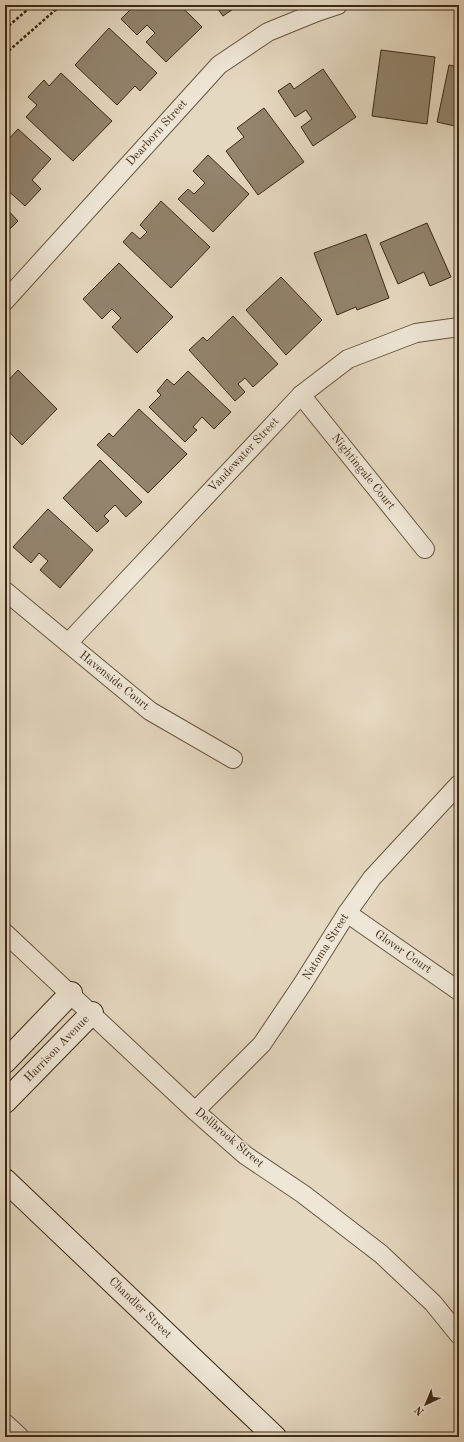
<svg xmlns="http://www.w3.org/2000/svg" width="464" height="1442" font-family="'Old Standard TT',serif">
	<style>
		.building { fill: #93846e; stroke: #3b2915 }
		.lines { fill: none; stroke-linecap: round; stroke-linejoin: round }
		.street-casing { stroke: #665540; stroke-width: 20 }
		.secondary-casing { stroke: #3b2915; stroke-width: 24 }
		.path { stroke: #3b2915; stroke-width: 2.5; stroke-dasharray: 3 2; stroke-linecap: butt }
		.street { stroke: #eee6d6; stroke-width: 18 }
		.secondary { stroke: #eee6d6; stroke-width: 22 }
		.labels { text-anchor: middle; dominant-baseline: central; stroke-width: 3.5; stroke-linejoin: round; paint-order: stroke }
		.street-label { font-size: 12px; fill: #3b2915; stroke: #eee6d6 }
	</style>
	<rect width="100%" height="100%" fill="#e5d8c0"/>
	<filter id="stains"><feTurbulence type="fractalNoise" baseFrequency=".005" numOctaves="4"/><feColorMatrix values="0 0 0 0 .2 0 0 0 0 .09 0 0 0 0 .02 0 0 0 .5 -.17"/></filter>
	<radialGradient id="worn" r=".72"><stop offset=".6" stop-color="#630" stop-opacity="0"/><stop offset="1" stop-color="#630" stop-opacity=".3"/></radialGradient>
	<g class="building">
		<polygon points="135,5 180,5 202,27 166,62 146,42 155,33 147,25 137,35 121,19"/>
		<polygon points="215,5 239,5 223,16"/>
		<polygon points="109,28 157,73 140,91 135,86 117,105 75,65"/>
		<polygon points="381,50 435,57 427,124 372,116"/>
		<polygon points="449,65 459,67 459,127 437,122"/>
		<polygon points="323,69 356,117 313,146 301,127 312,119 306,110 295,117 278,91 290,83 294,89"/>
		<polygon points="61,73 112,121 73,161 26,117 37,105 28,97 44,80 49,86"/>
		<polygon points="264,108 304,162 258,195 226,151 244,137 237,128"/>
		<polygon points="18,129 51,159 32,180 41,189 25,206 5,188 5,143"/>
		<polygon points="208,155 249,194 213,232 178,199 188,189 194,194 205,183 193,171"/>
		<polygon points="161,201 210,247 171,288 123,242 132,232 140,239 147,232 140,225"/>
		<polygon points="5,207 18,221 6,233 7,235 5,238"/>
		<polygon points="427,223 451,277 430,286 424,272 398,284 380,243"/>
		<polygon points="366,234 389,298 357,310 356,307 337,315 314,253"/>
		<polygon points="119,263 173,317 137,353 112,327 121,318 112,309 102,319 83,299"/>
		<polygon points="281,277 322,320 286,355 246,310"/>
		<polygon points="233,316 278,364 253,387 245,378 238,384 245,392 235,401 189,350 203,337 207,341"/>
		<polygon points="18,370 57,409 22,445 5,428 5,384"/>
		<polygon points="188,371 231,412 214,429 202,417 193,427 197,430 185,442 149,407 161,395 157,391 167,379 174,385"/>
		<polygon points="139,409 187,454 148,493 97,445 109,433 113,437"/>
		<polygon points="5,459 10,465 5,470"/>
		<polygon points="100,460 142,502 126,517 115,505 104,516 109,521 97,532 63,498"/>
		<polygon points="48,509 93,550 60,588 40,570 48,561 39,553 31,563 13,547"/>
	</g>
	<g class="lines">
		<defs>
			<g id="street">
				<polyline points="5,301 219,65 268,32 317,12 338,5"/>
				<polyline points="301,395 425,549"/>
				<polyline points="5,591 150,711 233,759"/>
				<polyline points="68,643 301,395 348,359 416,333 459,327"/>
				<polyline points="347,913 459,991"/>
				<polyline points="5,933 195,1111 245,1155 303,1194 381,1254 433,1303 459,1335"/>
				<polyline points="195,1111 262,1044 303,983 347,913 372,878 459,784"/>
				<polyline points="5,1423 20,1437"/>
			</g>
			<g id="secondary">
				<polyline points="5,1062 71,993"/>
				<polyline points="5,1102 92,1013"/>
				<polyline points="5,1180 275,1437"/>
			</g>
		</defs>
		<use href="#street" class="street-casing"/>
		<use href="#secondary" class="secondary-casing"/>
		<g class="path">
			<polyline points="5,29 33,5"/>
			<polyline points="5,54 61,5"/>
		</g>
		<use href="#street" class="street"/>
		<use href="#secondary" class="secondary"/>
	</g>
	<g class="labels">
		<g class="street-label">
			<text transform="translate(157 133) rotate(-48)">Dearborn Street</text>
			<text transform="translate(244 455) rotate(-47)">Vandewater Street</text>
			<text transform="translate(363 472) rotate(51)">Nightingale Court</text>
			<text transform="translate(114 681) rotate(39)">Havenside Court</text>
			<text transform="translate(326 947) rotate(-58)">Natoma Street</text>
			<text transform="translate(403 952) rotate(35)">Glover Court</text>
			<text transform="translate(57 1049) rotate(-46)">Harrison Avenue</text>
			<text transform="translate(229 1138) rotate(40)">Dellbrook Street</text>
			<text transform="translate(140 1308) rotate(44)">Chandler Street</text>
		</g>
	</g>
	<rect width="464" height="1442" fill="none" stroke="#e5d8c0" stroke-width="20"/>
	<rect x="6" y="6" width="452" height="1430" fill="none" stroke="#3b2915" stroke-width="2"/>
	<rect x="10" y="10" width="444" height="1422" fill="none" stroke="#3b2915"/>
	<g transform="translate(426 1404) rotate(224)" stroke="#eee6d6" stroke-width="3" paint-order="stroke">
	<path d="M0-3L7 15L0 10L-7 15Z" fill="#3b2915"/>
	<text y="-6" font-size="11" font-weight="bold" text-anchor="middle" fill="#3b2915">N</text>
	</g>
	<rect width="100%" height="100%" filter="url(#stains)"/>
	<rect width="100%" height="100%" fill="url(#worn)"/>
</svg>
